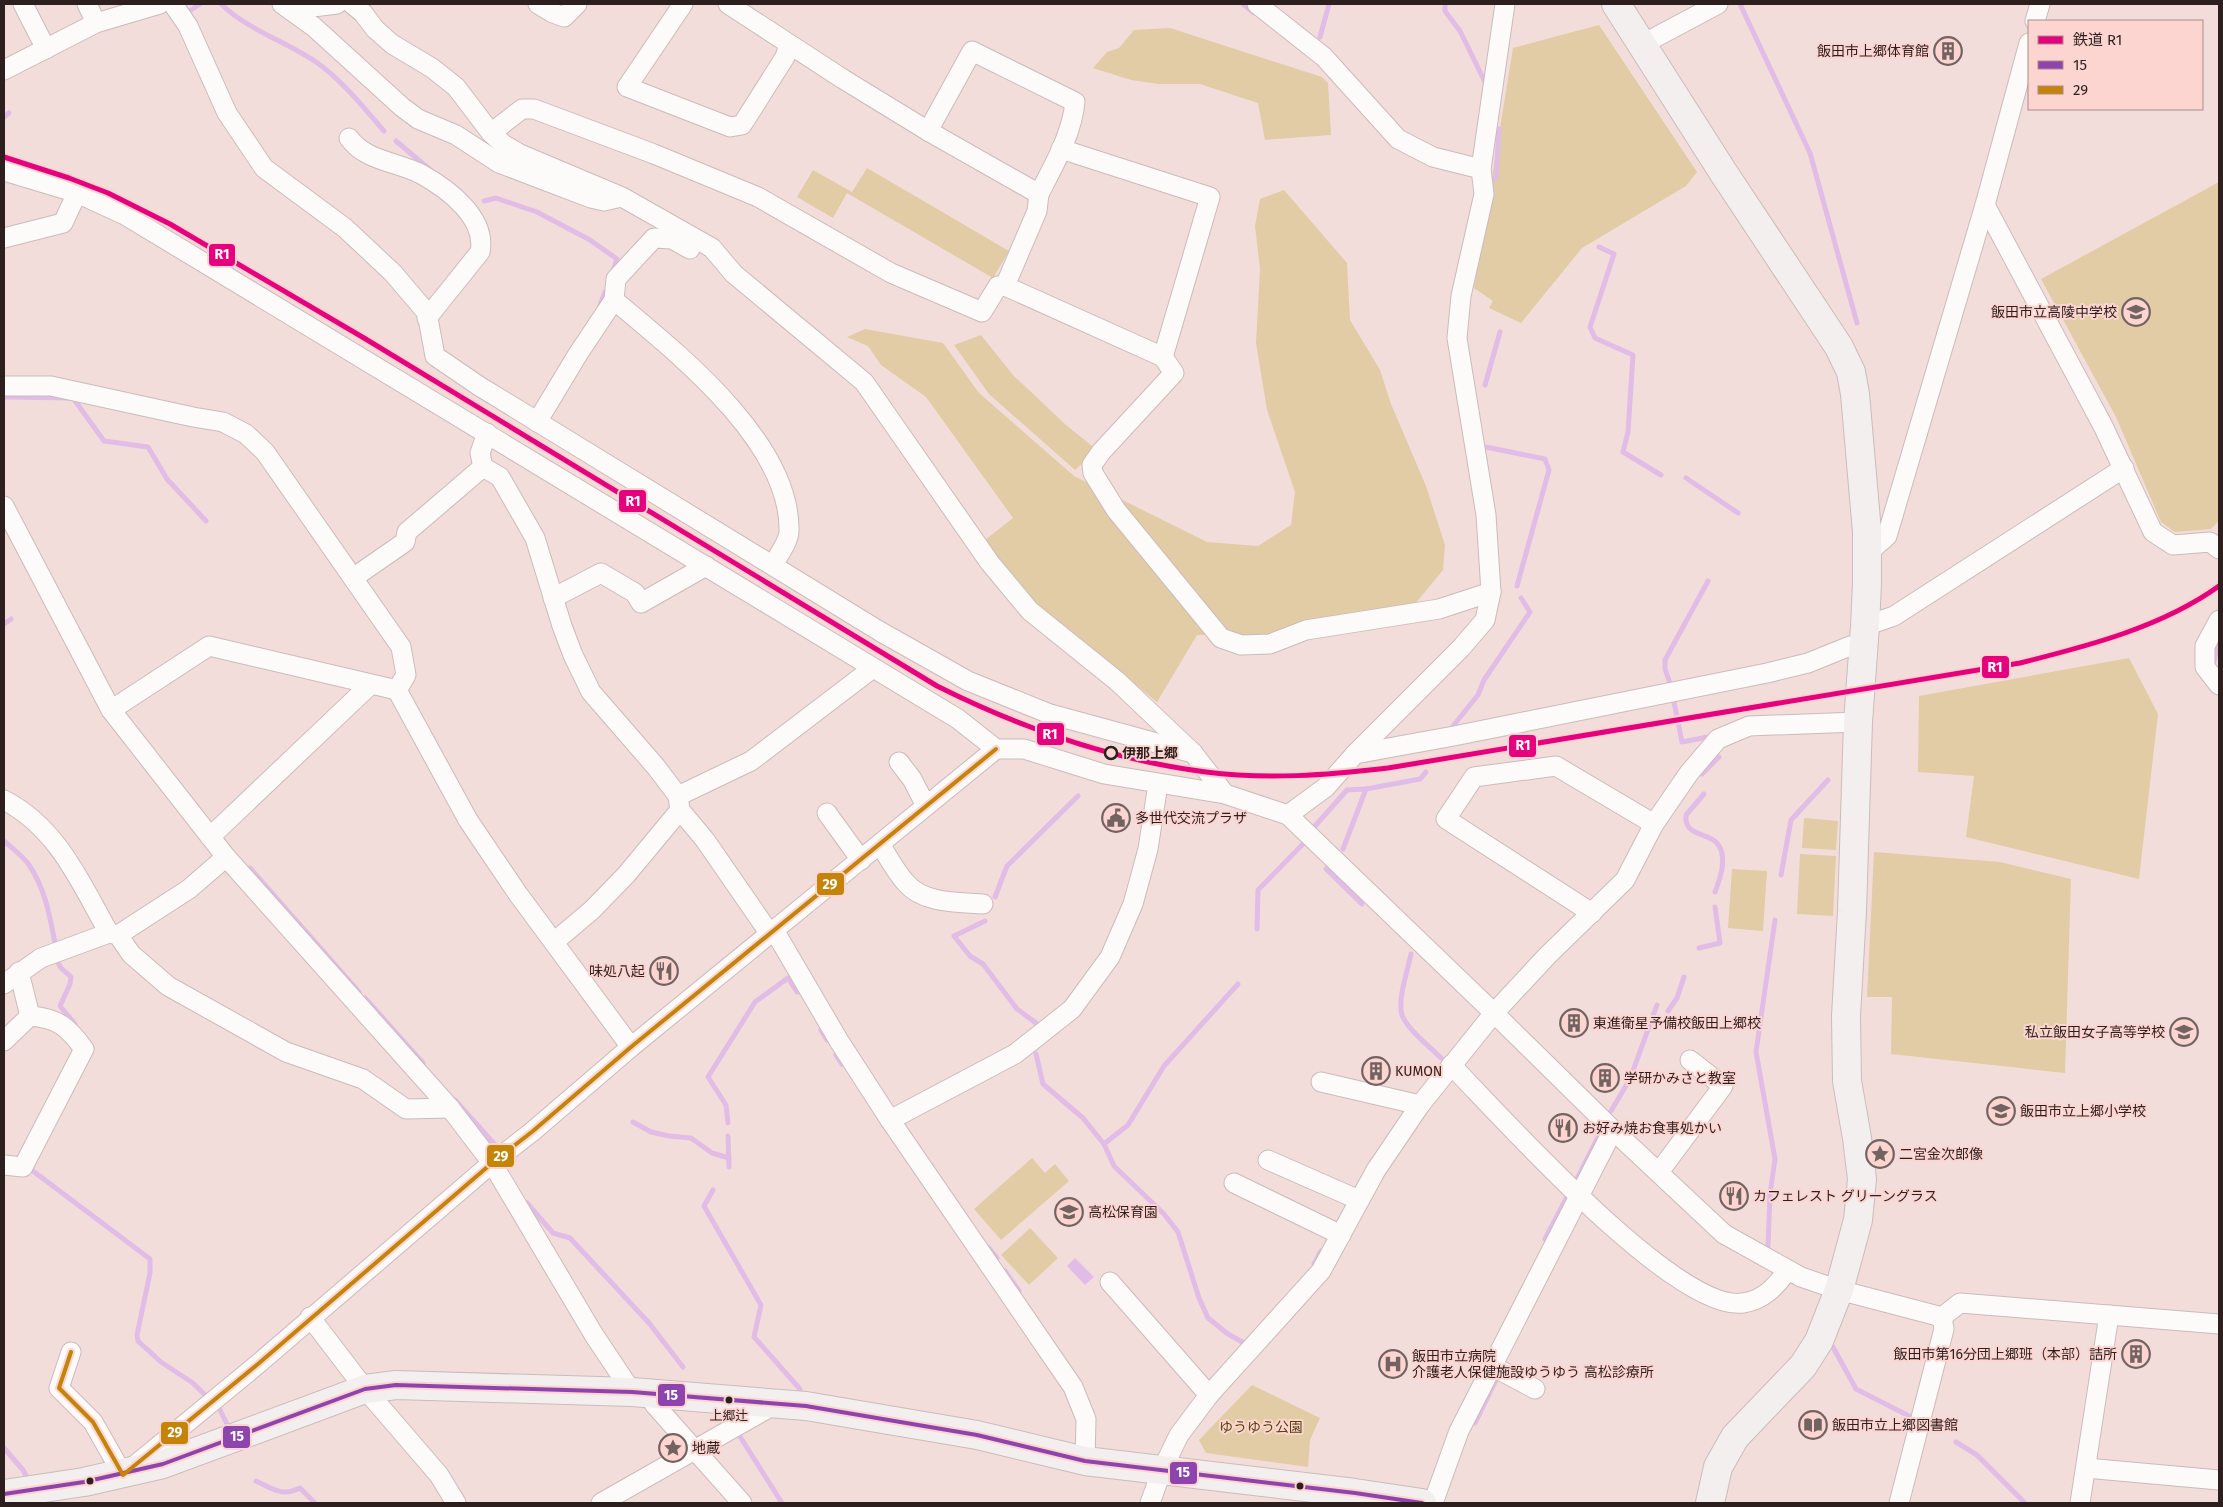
<svg xmlns="http://www.w3.org/2000/svg" width="2223" height="1507" font-family="'Fira Sans','Noto Sans JP',sans-serif">
	<style>
		.green { fill: #e2cca5 }
		.water { fill: #e1bce6 }
		.lines { fill: none; stroke-linecap: round; stroke-linejoin: round }
		.stream { stroke: #e1bce6; stroke-width: 5 }
		.street-casing { stroke: #cbbbba; stroke-width: 21 }
		.secondary-casing { stroke: #cbbbba; stroke-width: 30 }
		.street { stroke: #fdfafa; stroke-width: 19 }
		.secondary { stroke: #f4efef; stroke-width: 28 }
		.bus-1-casing { stroke: #fcd5d1; stroke-width: 8 }
		.bus-2-casing { stroke: #fcd5d1; stroke-width: 8 }
		.bus-1 { stroke: #8e44ad; stroke-width: 4 }
		.bus-2 { stroke: #c48408; stroke-width: 4 }
		.rail-1-casing { stroke: #fcd5d1; stroke-width: 9 }
		.rail-1 { stroke: #e5007d; stroke-width: 5 }
		.stop-dot { fill: #fcd5d1; stroke: #2d1f1e; stroke-width: 2.5 }
		.bus-dot { fill: #2d1f1e; stroke: #fcd5d1; stroke-width: 2 }
		.labels { text-anchor: middle; dominant-baseline: central; stroke-width: 4; stroke-linejoin: round; paint-order: stroke }
		.bus-label { font-size: 13px; fill: #2d1f1e; stroke: #fcd5d1 }
		.poi-label { font-size: 14px; fill: #2d1f1e; stroke: #fcd5d1; text-anchor: start }
		.stop-label { font-size: 14px; font-weight: bold; fill: #2d1f1e; stroke: #fcd5d1; text-anchor: start }
		.park-label { font-size: 14px; fill: #544409; stroke: #fcd5d1 }
		.line-badge { stroke: #fcd5d1; stroke-width: 2 }
		.badge-label { font-size: 14px; text-anchor: middle; font-weight: bold; fill: #fff }
	</style>
	<rect width="100%" height="100%" fill="#f2dddb"/>
	<g class="green">
		<polygon points="1599,25 1697,172 1686,186 1582,248 1521,323 1489,308 1493,301 1474,288 1513,48"/>
		<polygon points="1170,28 1322,77 1328,83 1331,135 1265,140 1258,103 1200,84 1159,84 1131,80 1093,68 1107,52 1119,48 1134,30"/>
		<polygon points="867,168 1009,251 993,278 847,193 833,218 797,197 813,170 852,192"/>
		<polygon points="2219,182 2219,521 2211,529 2175,532 2161,522 2116,417 2041,279"/>
		<polygon points="1284,190 1347,263 1350,320 1380,370 1391,404 1426,486 1445,545 1443,570 1415,604 1266,636 1197,635 1157,702 1033,601 985,540 1013,518 926,397 881,365 868,346 847,337 865,329 943,343 979,393 1074,476 1207,542 1258,546 1291,525 1295,492 1267,410 1256,343 1260,269 1255,226 1260,199"/>
		<polygon points="981,335 1013,375 1066,425 1097,450 1075,470 989,394 954,345"/>
		<polygon points="2129,658 2158,714 2139,879 1966,837 1974,776 1918,772 1919,696"/>
		<polygon points="1804,818 1838,821 1836,850 1802,848"/>
		<polygon points="1874,852 2000,862 2071,879 2065,1073 1891,1054 1892,997 1867,997"/>
		<polygon points="1800,854 1836,856 1833,916 1797,914"/>
		<polygon points="1732,869 1767,871 1763,931 1728,928"/>
		<polygon points="1032,1158 1045,1173 1055,1164 1069,1181 1001,1240 974,1209"/>
		<polygon points="1030,1228 1058,1258 1029,1285 1001,1255"/>
		<polygon points="1252,1385 1320,1418 1310,1440 1308,1467 1206,1453 1199,1440"/>
	</g>
	<polygon class="water" points="1075,1258 1094,1277 1085,1285 1067,1266"/>
	<g class="lines">
		<g class="stream">
			<path d="M221 4C248 30 285 41 316 62 342 80 363 107 384 131"/>
			<polyline points="1243,4 1254,13"/>
			<polyline points="1445,4 1445,11 1460,31 1485,82"/>
			<polyline points="1740,4 1810,153 1857,323"/>
			<polyline points="188,12 200,4"/>
			<polyline points="1320,37 1329,4"/>
			<polyline points="4,117 9,113"/>
			<polyline points="396,141 434,173"/>
			<polyline points="1493,179 1496,178 1499,129"/>
			<polyline points="484,201 496,198 537,212 590,240 617,259 612,274"/>
			<polyline points="1599,247 1614,254 1590,327 1595,338 1633,355 1628,432 1623,452 1661,475"/>
			<polyline points="599,308 605,292"/>
			<polyline points="1485,385 1500,332"/>
			<polyline points="4,397 73,398 104,441 148,447 167,479 206,521"/>
			<polyline points="1486,447 1545,459 1549,470 1517,586"/>
			<polyline points="1686,478 1738,513"/>
			<polyline points="4,624 11,619"/>
			<polyline points="2214,662 2219,638"/>
			<polyline points="1671,686 1665,669 1665,660 1708,581"/>
			<polyline points="1673,697 1682,742 1713,736"/>
			<polyline points="1453,726 1478,695 1484,680 1530,612 1521,598"/>
			<polyline points="1702,774 1719,757"/>
			<path d="M1704 794 1686 815C1684 836 1705 832 1716 842 1729 855 1720 879 1715 892"/>
			<polyline points="1315,826 1347,790 1366,789"/>
			<path d="M4 841C12 848 23 856 29 865 45 888 50 917 55 943"/>
			<polyline points="1343,849 1366,789 1420,779 1426,772"/>
			<polyline points="1329,866 1326,869 1362,904"/>
			<polyline points="250,868 359,992"/>
			<polyline points="1781,875 1791,820 1828,780"/>
			<polyline points="995,897 1007,866 1078,796"/>
			<polyline points="985,921 954,936 970,956 983,964 1017,1009 1036,1023"/>
			<polyline points="1257,929 1258,890 1303,844"/>
			<polyline points="1699,948 1720,943 1715,907"/>
			<path d="M1411 954C1408 969 1397 1001 1402 1015 1407 1029 1430 1047 1441 1058"/>
			<polyline points="57,961 61,968 71,977 70,984 60,1006 75,1024 75,1027"/>
			<polyline points="1238,984 1164,1066 1128,1125 1104,1144 1114,1166 1164,1214 1178,1232 1199,1298 1208,1318 1228,1334 1244,1343"/>
			<polyline points="365,998 423,1063"/>
			<polyline points="1668,1011 1677,998 1684,977"/>
			<polyline points="821,1030 827,1040"/>
			<polyline points="1036,1054 1043,1084 1083,1118 1104,1144"/>
			<polyline points="836,1055 842,1064"/>
			<polyline points="455,1100 497,1147"/>
			<polyline points="1611,1111 1630,1079 1657,1005"/>
			<polyline points="633,1122 651,1132 669,1136 691,1138 712,1153 729,1158"/>
			<polyline points="728,1123 726,1105 708,1077 755,1002 788,978 797,992"/>
			<polyline points="728,1136 729,1167"/>
			<polyline points="29,1168 150,1259 150,1273 137,1335 138,1341 161,1362 193,1383 206,1396"/>
			<polyline points="1574,1185 1601,1131"/>
			<polyline points="713,1190 704,1206 761,1305 754,1337 800,1389"/>
			<polyline points="527,1203 553,1233 570,1238 649,1323 683,1367"/>
			<polyline points="1545,1239 1568,1195"/>
			<polyline points="1768,1247 1770,1194 1775,1159 1756,1052 1775,920"/>
			<polyline points="989,1248 997,1258"/>
			<polyline points="1314,1264 1321,1251"/>
			<polyline points="1005,1271 1019,1291"/>
			<polyline points="1833,1347 1856,1389 1909,1416"/>
			<polyline points="219,1408 229,1428"/>
			<polyline points="1475,1423 1498,1376"/>
			<polyline points="739,1435 782,1503"/>
			<polyline points="1956,1442 1977,1455 2025,1503"/>
			<polyline points="4,1448 23,1470 29,1481"/>
			<path d="M256 1481C273 1489 282 1497 300 1488L315 1503"/>
		</g>
		<defs>
			<g id="street">
				<polyline points="23,4 46,49"/>
				<polyline points="87,4 96,23"/>
				<polyline points="173,4 188,26 227,113 264,168 345,228 393,273 427,313 435,356 479,386 881,632 968,681 1050,714 1193,753"/>
				<polyline points="282,4 314,27 402,107 418,119 456,135 499,163 591,198 604,201 617,198"/>
				<polyline points="307,4 313,7 337,4"/>
				<polyline points="352,4 363,13 375,29 392,44 432,68 456,87 491,133 503,144 520,154 622,197 712,248 734,274 864,382 990,563 1030,611 1117,681 1193,753 1225,794"/>
				<polyline points="538,4 553,13 564,17 577,4"/>
				<polyline points="683,4 627,87 730,127 742,125 785,57 789,44"/>
				<polyline points="728,4 843,79 928,131 1039,194 1037,211 1005,286"/>
				<polyline points="1257,4 1324,57 1398,139 1433,157 1481,169"/>
				<polyline points="2035,21 2040,4"/>
				<polyline points="1641,45 1718,4"/>
				<polyline points="4,70 96,23 160,4"/>
				<path d="M928 131 972 51 1075 102C1072 134 1054 165 1039 194"/>
				<polyline points="491,133 522,109 534,109 654,154 758,197 891,273 982,312 998,286 1005,286 1163,357 1174,373 1101,452 1092,465 1093,473 1116,510 1221,638 1241,645 1270,644 1306,630 1439,609 1491,592"/>
				<path d="M349 138C365 161 398 162 421 174 448 189 487 218 480 252L427 318"/>
				<polyline points="1061,149 1210,197 1163,357"/>
				<polyline points="4,171 77,193 125,215 958,719 996,749 1024,749 1104,774 1225,794 1288,815 1494,1013 1613,1130 1724,1234 1801,1277 1839,1290 1942,1317"/>
				<polyline points="1985,205 2103,426 2153,532 2173,545 2210,542 2219,549"/>
				<polyline points="4,238 63,223 77,193"/>
				<path d="M614 300C676 352 791 442 789 531 789 541 778 556 773 565"/>
				<polyline points="4,386 51,386 193,417 223,422 246,434 265,452 401,647 406,675 397,690"/>
				<polyline points="537,422 578,354 614,300 616,279 654,238 672,239 690,249"/>
				<polyline points="487,433 480,453 483,467 500,477 535,538 562,626 573,655 591,692 656,767 678,796 680,810 705,840 770,934"/>
				<polyline points="4,506 111,710 226,857 450,1108 492,1163 594,1335 632,1392"/>
				<polyline points="1867,554 1887,536 1985,205 2029,43"/>
				<polyline points="353,578 405,542 407,532 483,467"/>
				<polyline points="553,598 601,573 635,593 641,603 706,566"/>
				<polyline points="2219,620 2205,646 2205,667 2219,685"/>
				<polyline points="1865,626 1894,616 2124,468"/>
				<polyline points="397,690 468,820 518,894 631,1047"/>
				<polyline points="111,710 209,646 397,690"/>
				<polyline points="1355,754 1454,736 1767,673 1808,663 1850,646 1864,643"/>
				<polyline points="899,762 912,779 926,806"/>
				<polyline points="678,796 751,761 873,668"/>
				<path d="M4 800C58 828 80 882 109 933"/>
				<polyline points="827,813 861,860"/>
				<polyline points="1288,815 1326,787 1355,754 1461,648 1485,620 1491,592 1486,515 1457,338 1461,296 1484,194 1481,169 1505,4"/>
				<polyline points="210,837 370,685"/>
				<path d="M880 844C888 857 896 872 906 883 924 904 958 902 983 904"/>
				<polyline points="1592,913 1446,819 1474,777 1556,766 1654,824"/>
				<polyline points="774,930 839,1041 890,1120 1073,1387 1086,1419 1085,1461"/>
				<polyline points="118,935 189,889 226,857"/>
				<polyline points="554,942 592,910 626,875 680,810"/>
				<polyline points="19,972 30,1016"/>
				<polyline points="4,984 41,958 109,933 118,935 131,954 168,986 286,1052 363,1079 406,1109 450,1108"/>
				<path d="M4 1041 30 1016C58 1018 68 1027 84 1049L23 1167 4 1165"/>
				<path d="M1451 1065C1500 1115 1676 1313 1743 1303 1764 1300 1776 1286 1787 1271"/>
				<polyline points="1321,1082 1420,1105"/>
				<polyline points="890,1120 1015,1054 1072,1009 1110,957 1133,904 1148,849 1158,784"/>
				<polyline points="1268,1160 1359,1200"/>
				<polyline points="1659,1172 1723,1086 1690,1060"/>
				<polyline points="1234,1183 1341,1235"/>
				<polyline points="1110,1282 1209,1395"/>
				<polyline points="310,1317 365,1389 439,1475 456,1503"/>
				<polyline points="1942,1317 1960,1303 2219,1324"/>
				<polyline points="71,1352 59,1388 93,1422 123,1475 258,1364 492,1163 533,1131 631,1047 996,749"/>
				<polyline points="1492,1366 1535,1389"/>
				<polyline points="654,1393 654,1404 742,1503"/>
				<polyline points="2086,1468 2219,1480"/>
				<polyline points="601,1503 765,1410 769,1403"/>
				<polyline points="1150,1503 1162,1470 1179,1435 1209,1395 1321,1271 1376,1170 1420,1105 1494,1013 1547,956 1625,880 1654,824 1689,773 1718,739 1749,726 1858,722"/>
				<polyline points="1433,1503 1459,1431 1613,1130"/>
				<polyline points="1899,1503 1944,1329 1942,1317"/>
				<polyline points="2080,1503 2109,1315"/>
			</g>
			<g id="secondary">
				<polyline points="1616,4 1723,172 1839,347 1851,372 1855,394 1867,532 1867,583 1865,626 1858,722 1852,911 1846,1016 1847,1081 1857,1138 1862,1179 1858,1220 1839,1290 1819,1341 1803,1366 1735,1437 1718,1467 1710,1503"/>
				<polyline points="4,1494 84,1482 163,1464 365,1389 396,1385 632,1392 806,1406 977,1435 1085,1461 1355,1493 1422,1503"/>
			</g>
		</defs>
		<use href="#street" class="street-casing"/>
		<use href="#secondary" class="secondary-casing"/>
		<use href="#street" class="street"/>
		<use href="#secondary" class="secondary"/>
		<defs>
			<polyline id="bus-1" points="4,1494 84,1482 163,1464 365,1389 396,1385 632,1392 806,1406 977,1435 1085,1461 1355,1493 1422,1503"/>
			<polyline id="bus-2" points="71,1352 59,1388 93,1422 123,1475 258,1364 492,1163 533,1131 631,1047 996,749"/>
		</defs>
		<use href="#bus-1" class="bus-1-casing"/>
		<use href="#bus-2" class="bus-2-casing"/>
		<use href="#bus-1" class="bus-1"/>
		<use href="#bus-2" class="bus-2"/>
		<defs>
			<path id="rail-1" d="M4 157 69 178 108 193 170 224 364 338 937 686C1021 728 1112 760 1206 772 1266 780 1328 775 1388 768L2020 663C2088 646 2162 627 2219 586"/>
		</defs>
		<use href="#rail-1" class="rail-1-casing"/>
		<use href="#rail-1" class="rail-1"/>
	</g>
	<defs>
		<symbol id="building-ring" viewBox="-11 -11 22 22"><circle r="9.5" fill="#fcd5d1" stroke="#726260" stroke-width="1.5"/><path d="M-4-6H4V6H1V3H-1V6H-4ZM-2.5-4.3h1.7v1.8h-1.7ZM.8-4.3h1.7v1.8H.8ZM-2.5-1h1.7V.8h-1.7ZM.8-1h1.7V.8H.8Z" fill="#726260"/></symbol>
		<symbol id="school-ring" viewBox="-11 -11 22 22"><circle r="9.5" fill="#fcd5d1" stroke="#726260" stroke-width="1.5"/><path d="M0-5L7-2L0 1L-7-2ZM-4 1L0 2.5L4 1V4Q0 6-4 4Z" fill="#726260"/></symbol>
		<symbol id="civic-ring" viewBox="-11 -11 22 22"><circle r="9.5" fill="#fcd5d1" stroke="#726260" stroke-width="1.5"/><path d="M-.6-6.5H3V-4.5H.6V-3L4-1V1h2V6H-6V1h2V-1L-.6-3ZM-1.2 2.5V6h2.4V2.5Z" fill="#726260"/></symbol>
		<symbol id="restaurant-ring" viewBox="-11 -11 22 22"><circle r="9.5" fill="#fcd5d1" stroke="#726260" stroke-width="1.5"/><path d="M-5-6h1v4h1v-4h1v4h1v-4h1v5L-1.5 .5V6h-2V.5L-5-1ZM5-6V6H3V1.5H1.5Q1.5-4 5-6Z" fill="#726260"/></symbol>
		<symbol id="sight-ring" viewBox="-11 -11 22 22"><circle r="9.5" fill="#fcd5d1" stroke="#726260" stroke-width="1.5"/><path d="M0-6L1.8-2.2L6-1.7L2.9 1.2L3.7 5.4L0 3.3L-3.7 5.4L-2.9 1.2L-6-1.7L-1.8-2.2Z" fill="#726260"/></symbol>
		<symbol id="hospital-ring" viewBox="-11 -11 22 22"><circle r="9.5" fill="#fcd5d1" stroke="#726260" stroke-width="1.5"/><path d="M-5-5h3v3.5h4V-5h3V5h-3V1.5h-4V5h-3Z" fill="#726260"/></symbol>
		<symbol id="library-ring" viewBox="-11 -11 22 22"><circle r="9.5" fill="#fcd5d1" stroke="#726260" stroke-width="1.5"/><path d="M-6-4Q-3-5.5-.7-3.5V5Q-3 3-6 4ZM6-4Q3-5.5 .7-3.5V5Q3 3 6 4Z" fill="#726260"/></symbol>
	</defs>
	<g fill-rule="evenodd">
		<use href="#building-ring" x="1932" y="35" width="32" height="32"/>
		<use href="#school-ring" x="2120" y="296" width="32" height="32"/>
		<use href="#civic-ring" x="1100" y="802" width="32" height="32"/>
		<use href="#restaurant-ring" x="648" y="955" width="32" height="32"/>
		<use href="#building-ring" x="1558" y="1007" width="32" height="32"/>
		<use href="#school-ring" x="2168" y="1016" width="32" height="32"/>
		<use href="#building-ring" x="1360" y="1055" width="32" height="32"/>
		<use href="#building-ring" x="1589" y="1062" width="32" height="32"/>
		<use href="#school-ring" x="1985" y="1095" width="32" height="32"/>
		<use href="#restaurant-ring" x="1547" y="1112" width="32" height="32"/>
		<use href="#sight-ring" x="1864" y="1138" width="32" height="32"/>
		<use href="#restaurant-ring" x="1718" y="1180" width="32" height="32"/>
		<use href="#school-ring" x="1053" y="1196" width="32" height="32"/>
		<use href="#building-ring" x="2120" y="1338" width="32" height="32"/>
		<use href="#hospital-ring" x="1377" y="1348" width="32" height="32"/>
		<use href="#library-ring" x="1797" y="1409" width="32" height="32"/>
		<use href="#sight-ring" x="657" y="1432" width="32" height="32"/>
	</g>
	<circle class="stop-dot" cx="1111" cy="753" r="6"/>
	<g class="bus-dot">
		<circle cx="729" cy="1400" r="4.5"/>
		<circle cx="90" cy="1481" r="4.5"/>
		<circle cx="1300" cy="1486" r="4.5"/>
	</g>
	<g class="labels">
		<g class="bus-label">
			<text x="729" y="1415">上郷辻</text>
		</g>
		<g class="poi-label">
			<text x="1929" y="51" text-anchor="end">飯田市上郷体育館</text>
			<text x="2117" y="312" text-anchor="end">飯田市立高陵中学校</text>
			<text x="1135" y="818">多世代交流プラザ</text>
			<text x="645" y="971" text-anchor="end">味処八起</text>
			<text x="1593" y="1023">東進衛星予備校飯田上郷校</text>
			<text x="2165" y="1032" text-anchor="end">私立飯田女子高等学校</text>
			<text x="1395" y="1071">KUMON</text>
			<text x="1624" y="1078">学研かみさと教室</text>
			<text x="2020" y="1111">飯田市立上郷小学校</text>
			<text x="1582" y="1128">お好み焼お食事処かい</text>
			<text x="1899" y="1154">二宮金次郎像</text>
			<text x="1753" y="1196">カフェレスト グリーングラス</text>
			<text x="1088" y="1212">高松保育園</text>
			<text x="2117" y="1354" text-anchor="end">飯田市第16分団上郷班（本部）詰所</text>
			<text x="1412" y="1356">飯田市立病院<tspan x="1412" dy="16">介護老人保健施設ゆうゆう 高松診療所</tspan></text>
			<text x="1832" y="1425">飯田市立上郷図書館</text>
			<text x="692" y="1448">地蔵</text>
		</g>
		<g class="stop-label">
			<text x="1122" y="753">伊那上郷</text>
		</g>
		<g class="park-label">
			<text x="1261" y="1427">ゆうゆう公園</text>
		</g>
	</g>
	<g class="line-badge">
		<rect x="208" y="243" width="28" height="24" rx="5" fill="#e5007d"/>
		<rect x="618" y="489" width="29" height="24" rx="5" fill="#e5007d"/>
		<rect x="1981" y="655" width="29" height="24" rx="5" fill="#e5007d"/>
		<rect x="1036" y="722" width="29" height="24" rx="5" fill="#e5007d"/>
		<rect x="1508" y="734" width="29" height="24" rx="5" fill="#e5007d"/>
		<rect x="816" y="872" width="29" height="24" rx="5" fill="#c48408"/>
		<rect x="486" y="1144" width="29" height="24" rx="5" fill="#c48408"/>
		<rect x="657" y="1383" width="29" height="24" rx="5" fill="#8e44ad"/>
		<rect x="160" y="1421" width="29" height="24" rx="5" fill="#c48408"/>
		<rect x="222" y="1425" width="29" height="24" rx="5" fill="#8e44ad"/>
		<rect x="1169" y="1461" width="29" height="24" rx="5" fill="#8e44ad"/>
	</g>
	<g class="badge-label">
		<text x="222" y="259">R1</text>
		<text x="633" y="506">R1</text>
		<text x="1995" y="672">R1</text>
		<text x="1050" y="739">R1</text>
		<text x="1523" y="750">R1</text>
		<text x="830" y="889">29</text>
		<text x="501" y="1161">29</text>
		<text x="671" y="1400">15</text>
		<text x="175" y="1437">29</text>
		<text x="237" y="1441">15</text>
		<text x="1183" y="1477">15</text>
	</g>
	<rect width="2223" height="1507" fill="none" stroke="#2d1f1e" stroke-width="10"/>
	<rect x="2028" y="20" width="175" height="90" fill="#fcd5d1" stroke="#a98c89"/>
	<rect x="2038" y="36" width="25" height="8" fill="#e5007d" stroke="#a98c89"/>
	<text x="2073" y="45" font-size="15" fill="#2d1f1e">鉄道 R1</text>
	<rect x="2038" y="61" width="25" height="8" fill="#8e44ad" stroke="#a98c89"/>
	<text x="2073" y="70" font-size="15" fill="#2d1f1e">15</text>
	<rect x="2038" y="86" width="25" height="8" fill="#c48408" stroke="#a98c89"/>
	<text x="2073" y="95" font-size="15" fill="#2d1f1e">29</text>
</svg>
